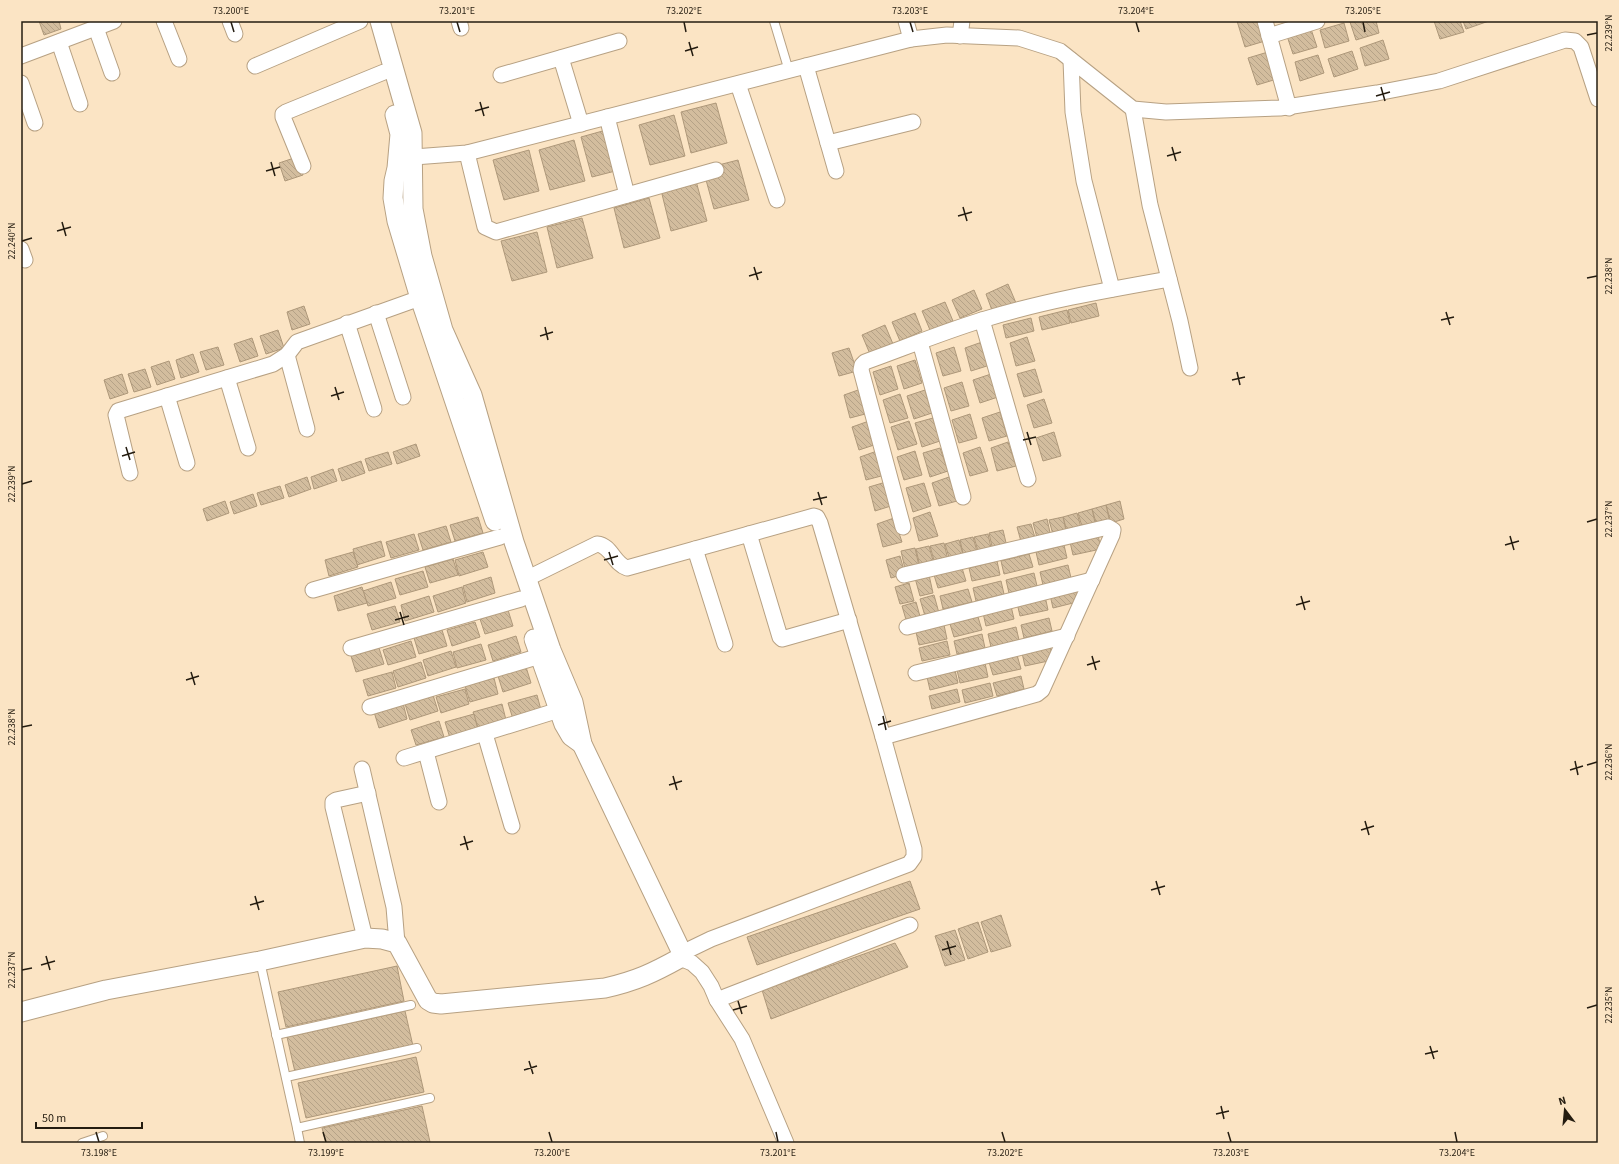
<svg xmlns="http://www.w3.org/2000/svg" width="1619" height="1164" font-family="'Source Sans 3',sans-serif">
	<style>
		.building { fill: url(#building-back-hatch); stroke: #ae987a }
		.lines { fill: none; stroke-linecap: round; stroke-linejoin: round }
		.service-casing { stroke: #b7a183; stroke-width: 10 }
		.minor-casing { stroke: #b7a183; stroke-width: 17 }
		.tertiary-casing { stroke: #b7a183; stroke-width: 21 }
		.service { stroke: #fff; stroke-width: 8 }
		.minor { stroke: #fff; stroke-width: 15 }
		.tertiary { stroke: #fff; stroke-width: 19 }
		.ticks { fill: none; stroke: #241c10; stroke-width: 1.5 }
		.neatline { fill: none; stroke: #241c10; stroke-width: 1.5 }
		.ticks-label { font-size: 10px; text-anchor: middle; fill: #241c10 }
	</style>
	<defs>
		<pattern id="building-back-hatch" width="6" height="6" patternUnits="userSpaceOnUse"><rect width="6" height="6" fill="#d3bd9e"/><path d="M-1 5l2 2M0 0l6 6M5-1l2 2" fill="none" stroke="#b5a287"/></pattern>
	</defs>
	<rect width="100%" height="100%" fill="#fbe4c4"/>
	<g class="building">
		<polygon points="39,21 59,21 61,29 44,35"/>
		<polygon points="1237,21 1259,21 1265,41 1245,47"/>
		<polygon points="1352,21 1376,21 1379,33 1356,40 1350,22"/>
		<polygon points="1434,21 1460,21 1464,32 1440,39"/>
		<polygon points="1463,21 1489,21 1466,29"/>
		<polygon points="1344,23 1349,41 1325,48 1320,30"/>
		<polygon points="1311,29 1317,47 1293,54 1287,36"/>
		<polygon points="1383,40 1389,59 1365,66 1360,48"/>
		<polygon points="1352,51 1358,69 1334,77 1328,59"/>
		<polygon points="1268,52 1277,79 1257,85 1248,58"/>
		<polygon points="1318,55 1324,73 1300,81 1295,62"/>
		<polygon points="716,103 727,143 691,153 681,112"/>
		<polygon points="674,115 685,156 650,165 639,125"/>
		<polygon points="617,127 627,168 592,177 581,137"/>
		<polygon points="574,140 585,181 550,190 539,150"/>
		<polygon points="529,150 539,191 504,200 493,160"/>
		<polygon points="297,157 303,175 285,181 279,163"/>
		<polygon points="738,160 749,200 714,209 703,169"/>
		<polygon points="696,181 707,221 671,231 661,190"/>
		<polygon points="649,198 660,238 624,248 614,208"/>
		<polygon points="582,218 593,258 557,268 547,227"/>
		<polygon points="537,232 547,272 512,281 501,241"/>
		<polygon points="1008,284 1016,303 993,313 986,294"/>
		<polygon points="974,290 982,309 960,318 952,300"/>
		<polygon points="945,302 953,321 930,330 922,311"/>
		<polygon points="1096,303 1099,316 1071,323 1068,310"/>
		<polygon points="304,306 310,324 292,330 287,312"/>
		<polygon points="1067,310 1070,323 1042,330 1039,317"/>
		<polygon points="915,313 922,331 900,341 892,322"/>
		<polygon points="1031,318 1034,331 1006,338 1003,325"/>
		<polygon points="885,325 893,344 870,354 862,335"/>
		<polygon points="278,330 284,348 266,354 260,336"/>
		<polygon points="1027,337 1035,361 1016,366 1010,343"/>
		<polygon points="252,338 258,356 240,362 234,344"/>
		<polygon points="982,342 990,365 971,371 965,348"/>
		<polygon points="218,347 224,365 206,370 200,352"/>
		<polygon points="954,347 961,371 943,376 936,353"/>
		<polygon points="849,348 857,371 839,376 832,353"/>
		<polygon points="193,354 199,372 181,378 176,360"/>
		<polygon points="915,360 922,383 904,389 897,366"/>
		<polygon points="169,361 175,379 157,385 151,367"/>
		<polygon points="891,366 898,389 880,395 873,372"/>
		<polygon points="145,369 151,387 134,392 128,374"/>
		<polygon points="1035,369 1042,392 1024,397 1017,374"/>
		<polygon points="122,374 128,393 110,399 104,380"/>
		<polygon points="991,374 998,397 980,403 973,380"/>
		<polygon points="962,382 969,406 951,411 944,388"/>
		<polygon points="861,389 869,413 850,418 844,395"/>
		<polygon points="925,390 932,413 914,419 907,396"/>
		<polygon points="900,394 908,418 890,423 883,400"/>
		<polygon points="1044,399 1052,423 1034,428 1027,405"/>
		<polygon points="1000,412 1007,436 989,441 982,418"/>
		<polygon points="970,414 977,438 959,443 952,420"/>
		<polygon points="933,418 940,441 922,447 915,423"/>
		<polygon points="869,421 877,444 859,450 852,427"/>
		<polygon points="909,421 917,444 898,450 891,427"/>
		<polygon points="1054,432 1061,456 1043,461 1036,438"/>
		<polygon points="1008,442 1016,466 997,471 991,448"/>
		<polygon points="416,444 420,456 397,464 393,452"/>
		<polygon points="980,447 988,471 970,476 963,453"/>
		<polygon points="940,448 948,471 930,477 923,453"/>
		<polygon points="877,451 885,475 866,480 860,457"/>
		<polygon points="915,451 922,475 904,480 897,457"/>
		<polygon points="388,452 392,464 369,471 365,459"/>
		<polygon points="361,461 365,473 342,481 338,469"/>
		<polygon points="333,469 337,481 314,489 311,477"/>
		<polygon points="307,477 311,489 289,497 285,485"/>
		<polygon points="949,477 957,501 939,506 932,483"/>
		<polygon points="886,482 894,505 875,511 869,487"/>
		<polygon points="924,483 931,506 913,512 906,488"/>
		<polygon points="280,486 284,498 261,505 257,493"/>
		<polygon points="253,494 257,506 234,514 230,502"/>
		<polygon points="225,501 229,513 207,521 203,509"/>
		<polygon points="1120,501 1124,519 1111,523 1106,505"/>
		<polygon points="1106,505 1110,523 1097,526 1092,509"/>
		<polygon points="1092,509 1096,527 1083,530 1078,513"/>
		<polygon points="930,512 938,536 919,541 913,518"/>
		<polygon points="1077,513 1082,531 1068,535 1063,517"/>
		<polygon points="478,517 483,533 455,541 450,525"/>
		<polygon points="1063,517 1067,535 1054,538 1049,520"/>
		<polygon points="894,518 902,542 883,547 877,524"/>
		<polygon points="1047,519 1051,537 1038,541 1033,523"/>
		<polygon points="1031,524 1036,541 1022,545 1017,527"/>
		<polygon points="446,526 451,542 423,550 418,534"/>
		<polygon points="1003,530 1007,547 993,551 989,533"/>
		<polygon points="414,534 419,550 391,558 386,542"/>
		<polygon points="988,534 992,552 979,555 974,537"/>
		<polygon points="1098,535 1101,549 1073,555 1070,542"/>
		<polygon points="973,537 978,555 964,558 960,540"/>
		<polygon points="959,540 964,558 950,561 945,544"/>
		<polygon points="381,541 385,556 357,565 353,549"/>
		<polygon points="944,543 948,560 935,564 930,546"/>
		<polygon points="1064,545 1067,558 1039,565 1036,552"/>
		<polygon points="929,546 934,564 920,567 916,549"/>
		<polygon points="915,548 919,566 905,569 901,551"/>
		<polygon points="353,552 358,567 329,576 325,560"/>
		<polygon points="483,552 488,567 459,576 455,560"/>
		<polygon points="1029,554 1033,567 1004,574 1001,561"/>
		<polygon points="900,556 905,574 891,578 886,560"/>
		<polygon points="453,559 458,575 430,583 425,567"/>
		<polygon points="997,561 1000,575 972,581 969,568"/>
		<polygon points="1068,565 1071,578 1043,585 1040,572"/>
		<polygon points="962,568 966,581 938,588 934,575"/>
		<polygon points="423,571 428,587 400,595 395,579"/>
		<polygon points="1034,573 1037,586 1009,593 1006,580"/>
		<polygon points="929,575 933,593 920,596 915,578"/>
		<polygon points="491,577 495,593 467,602 463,586"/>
		<polygon points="1001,581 1004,594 976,601 973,588"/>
		<polygon points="391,582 396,598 368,606 363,591"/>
		<polygon points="909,583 914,601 900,604 895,587"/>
		<polygon points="362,587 367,603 338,611 334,596"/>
		<polygon points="462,587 466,603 438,612 433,596"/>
		<polygon points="1078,588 1081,601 1053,608 1050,595"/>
		<polygon points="968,589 972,602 943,609 940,596"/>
		<polygon points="934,595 939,613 925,616 920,599"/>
		<polygon points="429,596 434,612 405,621 401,605"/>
		<polygon points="1045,596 1048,610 1020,616 1017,603"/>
		<polygon points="916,602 921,620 907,623 902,606"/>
		<polygon points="395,606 400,622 372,630 367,614"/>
		<polygon points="1011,606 1014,619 986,626 983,613"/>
		<polygon points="508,610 513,626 485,634 480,619"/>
		<polygon points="978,617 982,630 954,637 950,624"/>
		<polygon points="1049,618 1052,631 1024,638 1021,625"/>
		<polygon points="475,622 480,637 452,646 447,630"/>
		<polygon points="944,625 947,639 919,645 916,632"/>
		<polygon points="1016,627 1019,640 991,647 988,634"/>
		<polygon points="442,630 447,646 419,654 414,638"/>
		<polygon points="982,634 985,648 957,654 954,641"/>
		<polygon points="516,636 521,652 493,661 488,645"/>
		<polygon points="411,641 416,657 388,665 383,650"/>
		<polygon points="947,641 950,655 922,661 919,648"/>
		<polygon points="481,644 486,660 457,668 453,652"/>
		<polygon points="1050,646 1053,660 1025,666 1022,653"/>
		<polygon points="379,648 384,664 356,672 351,656"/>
		<polygon points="451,651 456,667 428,676 423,660"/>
		<polygon points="1017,655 1021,669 993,675 989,662"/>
		<polygon points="421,662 426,678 398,687 393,671"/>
		<polygon points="985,663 988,677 960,683 957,670"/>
		<polygon points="526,667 531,683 503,692 498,676"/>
		<polygon points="955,670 958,683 930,690 927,677"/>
		<polygon points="392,672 396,688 368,696 363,680"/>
		<polygon points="1021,676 1024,689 997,696 993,683"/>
		<polygon points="494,678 498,694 470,702 465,686"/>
		<polygon points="990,683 993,696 965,703 962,690"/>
		<polygon points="465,689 469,704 441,713 436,697"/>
		<polygon points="957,689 960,702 932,709 929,696"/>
		<polygon points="433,695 438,711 410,720 405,704"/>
		<polygon points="537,695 541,710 513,719 508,703"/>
		<polygon points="403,703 407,719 379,728 374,712"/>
		<polygon points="502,704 506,720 478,728 473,712"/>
		<polygon points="474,714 478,730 450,738 445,722"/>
		<polygon points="439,721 444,737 416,745 411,730"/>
		<polygon points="910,881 920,909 757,965 747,937"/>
		<polygon points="1001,915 1011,946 991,952 981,922"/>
		<polygon points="978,922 988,952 968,959 958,929"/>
		<polygon points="955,930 965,960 945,966 935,936"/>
		<polygon points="895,943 908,967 771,1019 762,990"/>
		<polygon points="397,966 404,1001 286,1027 278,992"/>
		<polygon points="405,1011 413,1046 295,1072 287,1037"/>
		<polygon points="416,1057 424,1092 306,1118 298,1083"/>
		<polygon points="422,1106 430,1142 424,1143 326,1143 322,1128"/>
	</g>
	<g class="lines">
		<defs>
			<g id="service">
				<polyline points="774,21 789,71"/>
				<polyline points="260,961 297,1128 430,1098"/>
				<polyline points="276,1035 411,1005"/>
				<polyline points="286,1077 417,1048"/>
				<polyline points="297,1128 300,1143"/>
				<polyline points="82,1143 103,1136"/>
			</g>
			<g id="minor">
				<polyline points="164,21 179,59"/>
				<polyline points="230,21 235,34"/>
				<polyline points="459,21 461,28"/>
				<polyline points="906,21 911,39"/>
				<polyline points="1265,21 1289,108"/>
				<polyline points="96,28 112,73"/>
				<polyline points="960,36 962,21"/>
				<polyline points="1269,36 1317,21"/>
				<polyline points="59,42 80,104"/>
				<polyline points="21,56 114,21"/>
				<polyline points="561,58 581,124"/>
				<polyline points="1071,60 1073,112 1084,181 1112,289"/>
				<polyline points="255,66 360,21"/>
				<polyline points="806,66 836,171"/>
				<polyline points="501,75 619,41"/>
				<polyline points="21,83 35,123"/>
				<polyline points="738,84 777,200"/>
				<polyline points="1133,109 1150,205 1180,321 1190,368"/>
				<polyline points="607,117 627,195"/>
				<polyline points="828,143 913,122"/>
				<polyline points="467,153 485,227 496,232 716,170"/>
				<polyline points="414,157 467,153 911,39 947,35 1019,38 1060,51 1133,109 1166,112 1280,108 1377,93 1439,81 1565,40 1575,41 1581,47 1598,99"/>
				<polyline points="303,166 283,117 283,114 286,112 384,72"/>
				<polyline points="21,249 25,260"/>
				<polyline points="376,313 403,397"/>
				<polyline points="982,320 1028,479"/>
				<polyline points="347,323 374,409"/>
				<polyline points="920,342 963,497"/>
				<polyline points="287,355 307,429"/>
				<polyline points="227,378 248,448"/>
				<polyline points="167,396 187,463"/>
				<polyline points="130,473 116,415 118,411 273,364 287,355 297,342 420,298"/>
				<path d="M903 527 861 370 862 365 865 362C904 348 943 332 982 320 1043 301 1107 290 1169 279"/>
				<polyline points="749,534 780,637 782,639 849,620"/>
				<polyline points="695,549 725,644"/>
				<path d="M526 579 597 544C611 545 614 564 627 568L814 516 817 517 820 523 883 737"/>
				<polyline points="313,590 500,537"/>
				<polyline points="907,627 1092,580"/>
				<polyline points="351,648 521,599"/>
				<polyline points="916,673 1067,636"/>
				<polyline points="370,707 540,656"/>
				<polyline points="485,734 512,826"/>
				<polyline points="426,752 439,802"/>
				<polyline points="404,758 559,710"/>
				<polyline points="362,769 394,907 397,943"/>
				<polyline points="365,938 333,807 333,802 336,800 368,793"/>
				<polyline points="682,953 711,939 909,864 914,857 914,849 883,737 1037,694 1042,690 1112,535 1113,530 1108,527 904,575"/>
				<polyline points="680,958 692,963 702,972 711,986 717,1000 742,1039 786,1143"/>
				<polyline points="717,1000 910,925"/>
			</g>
			<g id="tertiary">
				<polyline points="395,115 400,134 397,168 394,181 393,198 397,221 420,298 495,521"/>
				<polyline points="534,639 564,724 571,736 582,744"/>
				<path d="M21 1012 106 990 260 961 365 938 382 939 397 943 428 1000 433 1003 441 1004 605 988C636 981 653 973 680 958L682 953 582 744 573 702 551 650 514 542 472 395 443 330 422 256 413 209 412 133 380 21"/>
			</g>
		</defs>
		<use href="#service" class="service-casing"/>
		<use href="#minor" class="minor-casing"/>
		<use href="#tertiary" class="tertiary-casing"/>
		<use href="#service" class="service"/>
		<use href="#minor" class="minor"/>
		<use href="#tertiary" class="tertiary"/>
	</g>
	<path class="ticks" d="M231 22 234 32M457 22 460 32M684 22 686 32M910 22 913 32M1136 22 1139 32M1363 22 1365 32M1587 35 1597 33M689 42 693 56M685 51 698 47M1381 87 1385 101M1376 96 1390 92M480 102 484 116M475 111 489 107M1172 147 1176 161M1167 156 1181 152M271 162 275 176M266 171 280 167M963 207 967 221M958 216 972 212M62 222 66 236M57 231 71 227M22 241 32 238M754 267 758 280M749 276 762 272M1587 278 1597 276M1446 312 1450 325M1441 320 1454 317M545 327 548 340M540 336 553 332M1237 372 1240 385M1232 380 1245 377M335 387 339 400M331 396 344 392M1027 432 1031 445M1023 440 1036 437M126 447 130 460M122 456 135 452M22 484 32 481M818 492 822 505M813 500 827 497M1587 522 1597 519M1510 536 1514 550M1505 545 1519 541M609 552 613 565M604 560 618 556M1301 596 1305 610M1296 605 1310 601M400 612 404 625M395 620 409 616M1092 656 1096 670M1087 665 1100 661M191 672 195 685M186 680 199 676M883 716 886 730M878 725 891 721M22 727 32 725M1575 761 1578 775M1587 765 1597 762M1570 770 1583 766M673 776 677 790M669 785 682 781M1365 821 1369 835M1361 830 1374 826M464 836 468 850M460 845 473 841M1156 881 1160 895M1151 890 1165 886M255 896 259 910M250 905 264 901M947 941 951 955M942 950 956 946M46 956 50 970M41 965 55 961M22 970 32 968M738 1001 742 1014M1587 1008 1597 1005M733 1010 747 1006M1430 1046 1434 1059M1425 1054 1438 1051M529 1061 533 1074M524 1070 537 1066M1221 1106 1224 1119M1216 1114 1229 1111M96 1132 99 1142M323 1132 326 1142M549 1132 552 1142M776 1132 778 1142M1002 1132 1005 1142M1228 1132 1231 1142M1455 1132 1457 1142"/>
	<rect width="1619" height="1164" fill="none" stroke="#fbe4c4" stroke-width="44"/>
	<g transform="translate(1565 1110) rotate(344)" stroke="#fbe4c4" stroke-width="3" paint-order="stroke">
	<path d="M0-3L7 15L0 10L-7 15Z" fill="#241c10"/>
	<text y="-6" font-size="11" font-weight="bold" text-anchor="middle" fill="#241c10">N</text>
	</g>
	<path d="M36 1122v6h106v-6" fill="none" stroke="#241c10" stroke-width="2"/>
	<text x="42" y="1122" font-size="12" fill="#241c10" stroke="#fbe4c4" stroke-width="3" paint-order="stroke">50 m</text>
	<rect x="22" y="22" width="1575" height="1120" class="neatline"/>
	<g class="ticks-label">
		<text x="231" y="14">73.200°E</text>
		<text x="457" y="14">73.201°E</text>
		<text x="684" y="14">73.202°E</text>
		<text x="910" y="14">73.203°E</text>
		<text x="1136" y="14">73.204°E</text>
		<text x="1363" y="14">73.205°E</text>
		<text transform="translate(1608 33) rotate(-90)" y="4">22.239°N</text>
		<text transform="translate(11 241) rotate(-90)" y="4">22.240°N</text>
		<text transform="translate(1608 276) rotate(-90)" y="4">22.238°N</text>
		<text transform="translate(11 484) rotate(-90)" y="4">22.239°N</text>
		<text transform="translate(1608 519) rotate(-90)" y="4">22.237°N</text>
		<text transform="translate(11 727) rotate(-90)" y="4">22.238°N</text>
		<text transform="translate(1608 762) rotate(-90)" y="4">22.236°N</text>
		<text transform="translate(11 970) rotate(-90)" y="4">22.237°N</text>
		<text transform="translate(1608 1005) rotate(-90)" y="4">22.235°N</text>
		<text x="99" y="1156">73.198°E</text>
		<text x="326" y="1156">73.199°E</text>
		<text x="552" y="1156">73.200°E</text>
		<text x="778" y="1156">73.201°E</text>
		<text x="1005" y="1156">73.202°E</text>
		<text x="1231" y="1156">73.203°E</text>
		<text x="1457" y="1156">73.204°E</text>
	</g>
</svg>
